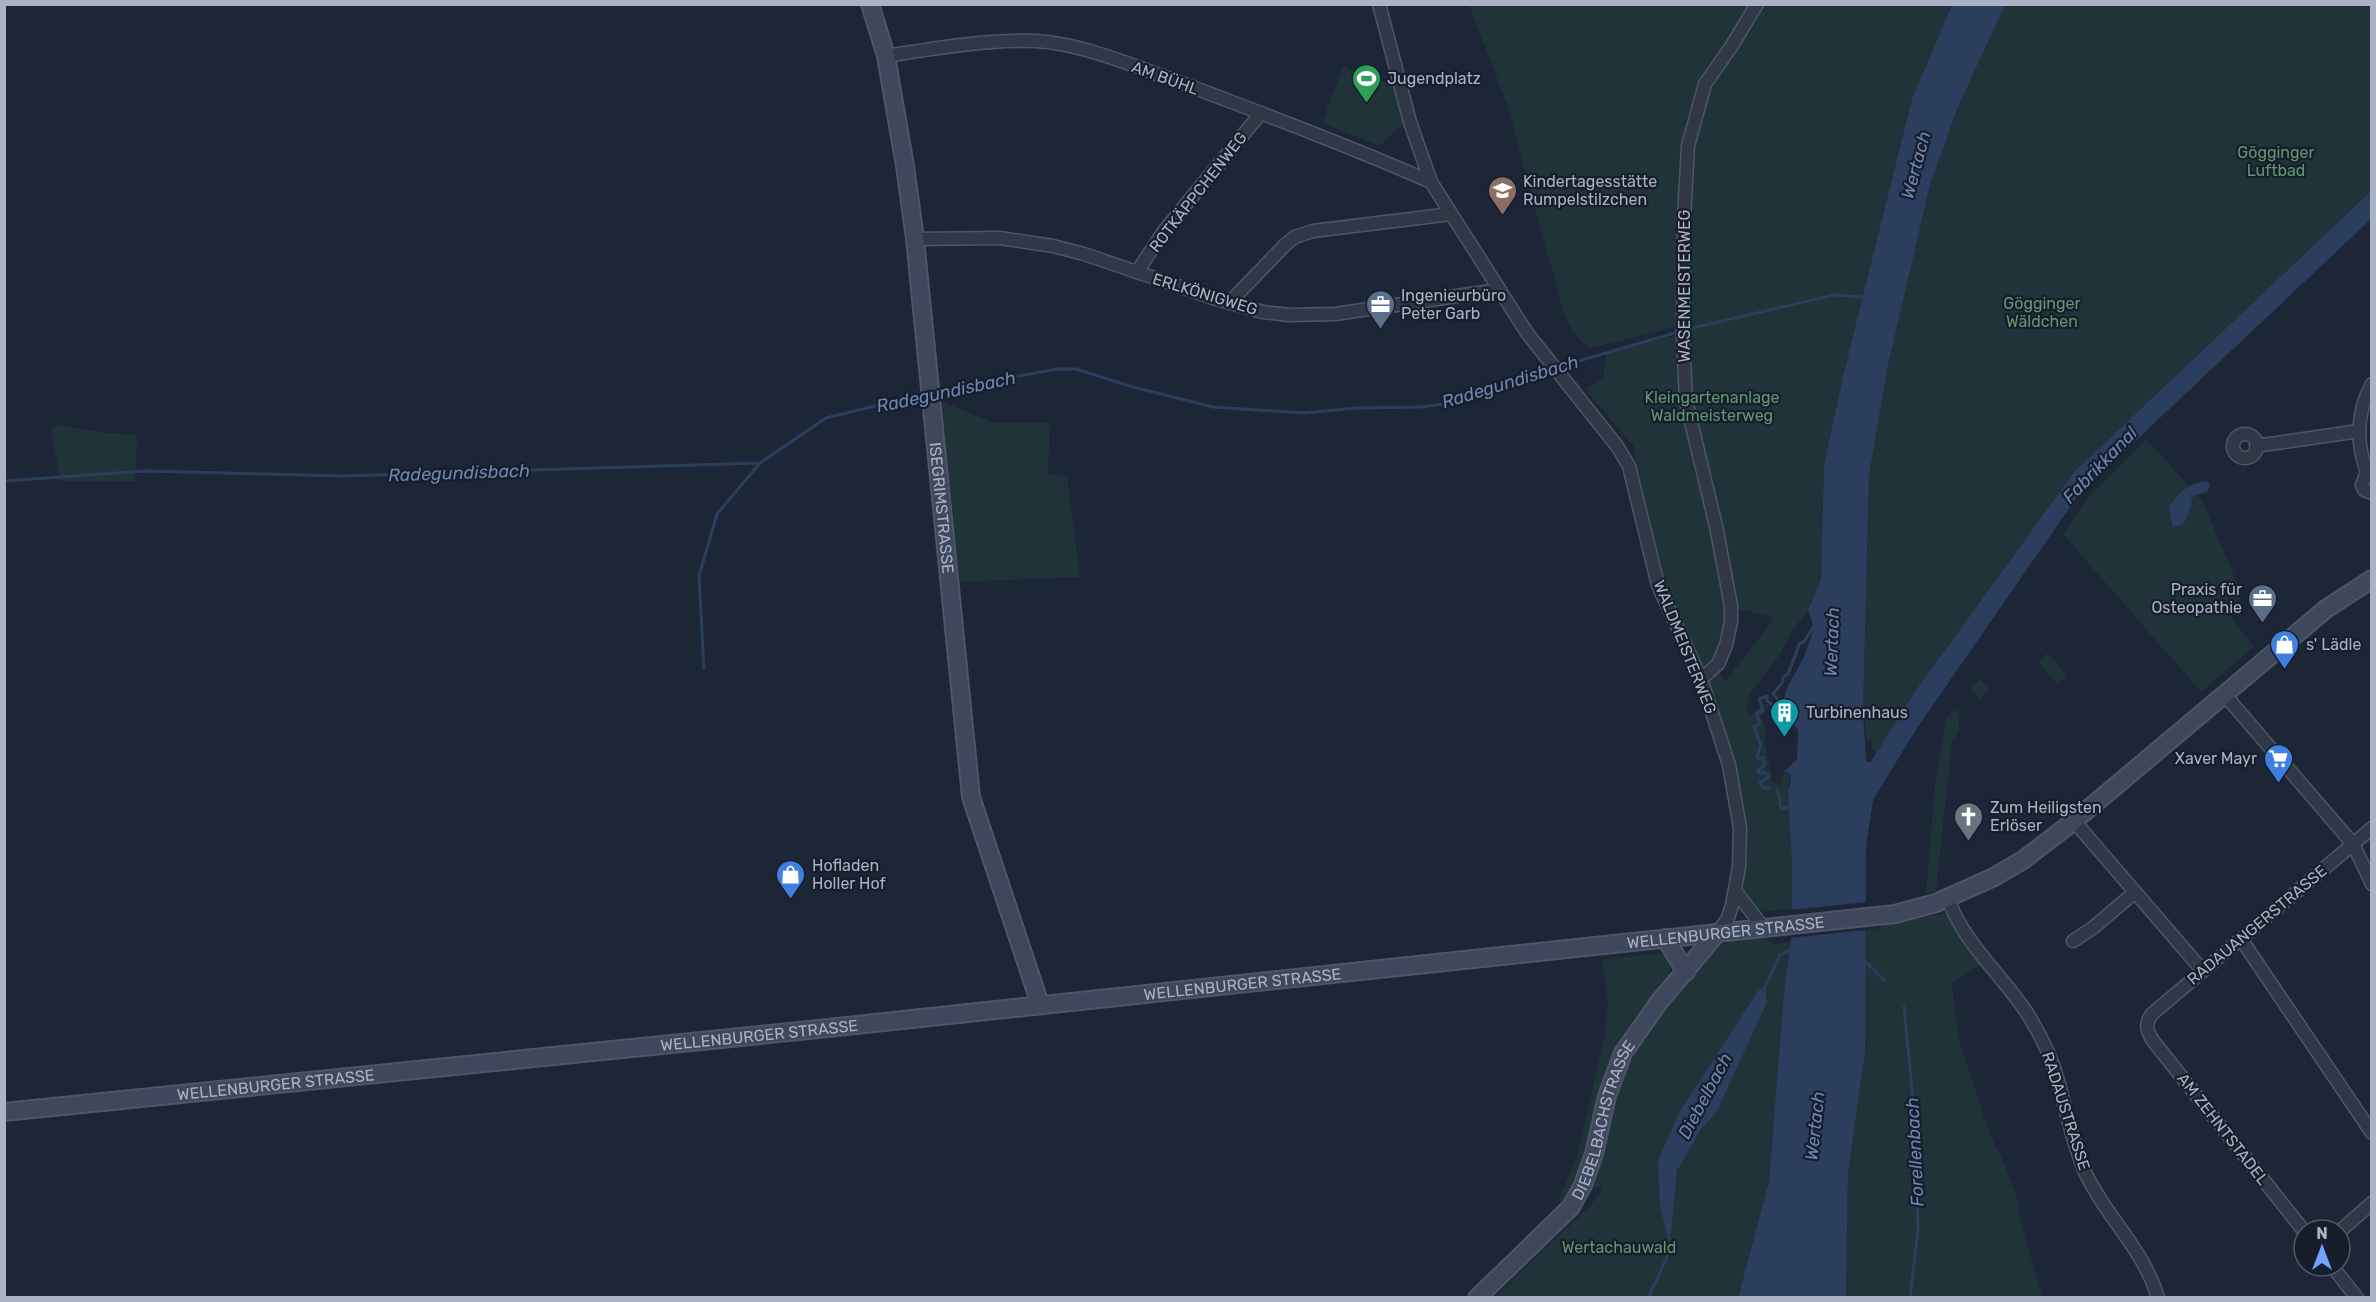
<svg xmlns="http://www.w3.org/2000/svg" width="2376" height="1302" font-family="Rubik,sans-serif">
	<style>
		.green { fill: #1f3338; fill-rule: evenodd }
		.water { fill: #2c3e5e }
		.pier { fill: #1d2637 }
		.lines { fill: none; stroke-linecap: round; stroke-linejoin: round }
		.stream { stroke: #2c3e5e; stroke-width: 3 }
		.street-casing { stroke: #4e5566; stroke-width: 15 }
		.secondary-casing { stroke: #4e5566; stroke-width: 20 }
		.street { stroke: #303848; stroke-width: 12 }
		.secondary { stroke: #3e475b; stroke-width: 16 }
		.labels { text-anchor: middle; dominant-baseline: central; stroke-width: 4.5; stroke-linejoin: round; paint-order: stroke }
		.street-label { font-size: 16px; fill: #aab2c5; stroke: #161e2c }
		.poi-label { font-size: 16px; fill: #aab2c5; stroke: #161e2c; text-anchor: start }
		.park-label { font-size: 16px; fill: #609771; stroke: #161e2c }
		.water-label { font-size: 18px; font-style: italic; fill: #6e86b1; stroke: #161e2c }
	</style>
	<rect width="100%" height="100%" fill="#1d2637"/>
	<g class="green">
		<polygon points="2370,4 2371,5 2371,191 2074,472 1914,693 1876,754 1872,749 1872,740 1867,740 1863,711 1869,475 1888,365 1930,185 1958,107 2005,5"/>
		<path d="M1469 5H1952L1912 100 1843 376 1824 465 1821 579 1808 610 1790 634 1779 656 1751 692 1747 705 1749 716 1763 704 1770 705 1760 717 1765 724V745L1772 781 1781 785 1784 771 1790 774 1788 791 1792 864 1791 909 1754 912 1741 893 1745 867 1708 681 1718 672 1725 682 1772 621V617L1730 607 1720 653 1700 669 1664 585 1633 445 1585 389 1603 379 1606 353 1682 334 1693 327 1682 325 1589 349C1583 342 1574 335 1570 327 1558 304 1557 278 1547 253L1508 107Z"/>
		<polygon points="1343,66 1399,88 1407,120 1379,146 1322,123"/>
		<polygon points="941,401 991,422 1050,423 1048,474 1067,476 1080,577 960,582"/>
		<polygon points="56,425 99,432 137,435 135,481 60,481 51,428"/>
		<polygon points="2146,439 2202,500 2242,595 2229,615 2254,647 2201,692 2063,534 2089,496"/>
		<polygon points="2048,653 2067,675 2057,684 2038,662"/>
		<polygon points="1980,679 1990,690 1979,699 1970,688"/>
		<polygon points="1959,709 1959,732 1952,740 1936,891 1926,894 1935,785 1946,717"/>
		<polygon points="1945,913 1981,964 1952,983 1959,1041 1990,1135 2004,1163 2020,1207 2017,1207 2042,1297 1846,1298 1848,1173 1865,1052 1865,930 1881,928 1881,926"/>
		<path d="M1766 935 1770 943 1776 944 1791 941 1784 991 1769 1181 1738 1297 1493 1298 1590 1206 1603 1188 1592 1187 1589 1184 1613 1096 1637 1041 1691 977 1720 946 1735 939ZM1679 1113H1716C1699 1131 1679 1156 1676 1181Z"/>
		<polygon points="1665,953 1671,961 1669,974 1634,1018 1620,1041 1576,1181 1566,1199 1558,1202 1577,1156 1604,1040 1608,1002 1602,959"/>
	</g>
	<g class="water">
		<polygon points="1952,5 2005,5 1958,107 1930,185 1888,365 1869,475 1863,711 1866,761 1870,763 1914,693 2074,472 2371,191 2371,219 2079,494 1917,728 1873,800 1866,847 1865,1052 1848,1173 1846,1297 1738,1298 1769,1181 1784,991 1791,941 1792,864 1788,791 1791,780 1790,774 1784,771 1797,760 1798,731 1795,726 1787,724 1783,701 1788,686 1804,657 1814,628 1808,610 1821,579 1824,465 1843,376 1912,99"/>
		<path d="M2207 481 2210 485 2207 492 2193 496C2189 508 2189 527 2173 527L2169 508C2177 493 2189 483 2207 481Z"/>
		<polygon points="1765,987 1767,1002 1716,1113 1701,1129 1677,1171 1671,1234 1667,1234 1660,1205 1658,1160 1679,1113 1758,991"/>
	</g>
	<polygon class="pier" points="1868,902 1868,930 1788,938 1788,910"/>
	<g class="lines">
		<g class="stream">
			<polyline points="1688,329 1834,295 1863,297"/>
			<polyline points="1558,367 1678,332"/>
			<polyline points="936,391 1057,369 1076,369 1133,387 1213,407 1304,413 1357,408 1421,407 1458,402 1552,369"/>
			<polyline points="4,481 144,471 343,476 760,463 826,418 924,394"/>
			<polyline points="704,669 699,576 717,514 760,463"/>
			<polyline points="1786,734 1787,720"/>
			<polyline points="1770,788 1763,788 1760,783 1769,776 1764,772 1760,774 1757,771 1764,766 1764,758 1758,758 1757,755 1761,746 1754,727 1760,723 1756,713 1763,711 1759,699 1767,696 1767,701 1771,704 1777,705 1778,699 1773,694 1783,682 1783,677 1788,674 1800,643 1804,642 1815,624"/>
			<polyline points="1777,790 1780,798 1780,806 1782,809 1791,806"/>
			<polyline points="1863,959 1885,981"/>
			<polyline points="1764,989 1780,955 1794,948"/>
			<polyline points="1904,1007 1916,1131 1918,1229 1910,1298"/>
			<polyline points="1648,1298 1669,1253 1669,1232"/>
		</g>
		<defs>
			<g id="street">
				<polyline points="1379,4 1410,122 1431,182 1527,333 1617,446 1629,466 1658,585 1701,679 1729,765 1740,828 1739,867 1732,905 1728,918 1718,932"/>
				<path d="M886 56C930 49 990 39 1035 41 1082 43 1142 69 1187 85 1269 116 1351 147 1431 182"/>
				<polyline points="915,239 1000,238 1053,246 1084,254 1213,298 1263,312 1289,315 1335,314 1498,290"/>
				<polyline points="1137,272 1164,231 1261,113"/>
				<polyline points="1230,302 1285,245 1295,237 1313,231 1451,214"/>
				<circle cx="2245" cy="446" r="12"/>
				<polyline points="2256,446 2359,431"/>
				<path d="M2368 475C2356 445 2356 413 2372 384"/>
				<polyline points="2372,475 2365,477 2362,485 2364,490 2372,493"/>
				<polyline points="1701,679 1718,664 1726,645 1731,622 1731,606 1716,526 1686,401 1683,335 1684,217 1688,146 1705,84 1731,47 1757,4"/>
				<polyline points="2224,694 2353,844 2372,884"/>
				<polyline points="2074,821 2203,971"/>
				<polyline points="1736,892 1763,927"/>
				<path d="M1948 898C1962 941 2000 973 2025 1010 2040 1033 2052 1058 2059 1084 2067 1114 2073 1144 2085 1172 2105 1216 2144 1249 2158 1298"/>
				<polyline points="2241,939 2372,1133"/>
				<polyline points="2073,941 2094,927 2135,892"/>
				<path d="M2304 1231 2154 1042C2147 1032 2144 1024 2152 1014L2372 828"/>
				<polyline points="2340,1231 2372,1203"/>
				<polyline points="2332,1266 2357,1298"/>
			</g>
			<g id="secondary">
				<path id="s1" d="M870 4 886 56 905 166 915 239 971 797 1040 1004"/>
				<polyline points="1665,938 1686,972"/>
				<path id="s2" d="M4 1112 809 1030 1895 914 1936 903 1994 877 2023 860 2074 821 2326 609 2372 579"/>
				<path id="s3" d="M1477 1298 1571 1207 1583 1185 1594 1154 1607 1096 1623 1053 1659 1002 1718 932"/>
			</g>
		</defs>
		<use href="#street" class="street-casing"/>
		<use href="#secondary" class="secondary-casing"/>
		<use href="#street" class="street"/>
		<use href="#secondary" class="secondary"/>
	</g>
	<defs>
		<symbol id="stadium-pin" viewBox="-11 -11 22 30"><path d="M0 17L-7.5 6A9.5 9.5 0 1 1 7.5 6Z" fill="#2e9e5b" stroke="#161e2c"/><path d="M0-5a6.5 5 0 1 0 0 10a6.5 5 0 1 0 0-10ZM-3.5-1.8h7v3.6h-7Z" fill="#fff"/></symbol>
		<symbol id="school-pin" viewBox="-11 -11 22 30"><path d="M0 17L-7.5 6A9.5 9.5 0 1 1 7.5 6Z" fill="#8d6e63" stroke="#161e2c"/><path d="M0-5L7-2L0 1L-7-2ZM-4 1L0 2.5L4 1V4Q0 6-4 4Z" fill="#fff"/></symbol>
		<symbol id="office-pin" viewBox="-11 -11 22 30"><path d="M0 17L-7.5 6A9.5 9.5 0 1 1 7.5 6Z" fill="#5c6f8a" stroke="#161e2c"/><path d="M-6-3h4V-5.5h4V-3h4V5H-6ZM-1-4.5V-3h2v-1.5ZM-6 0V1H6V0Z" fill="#fff"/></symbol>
		<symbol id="shop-pin" viewBox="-11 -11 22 30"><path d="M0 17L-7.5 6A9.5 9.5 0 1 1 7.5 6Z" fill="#3f7fe0" stroke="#161e2c"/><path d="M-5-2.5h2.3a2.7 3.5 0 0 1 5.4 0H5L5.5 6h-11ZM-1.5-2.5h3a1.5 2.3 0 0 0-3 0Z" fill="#fff"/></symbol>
		<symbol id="building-pin" viewBox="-11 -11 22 30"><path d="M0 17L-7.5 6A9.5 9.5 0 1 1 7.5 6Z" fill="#0f9aa8" stroke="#161e2c"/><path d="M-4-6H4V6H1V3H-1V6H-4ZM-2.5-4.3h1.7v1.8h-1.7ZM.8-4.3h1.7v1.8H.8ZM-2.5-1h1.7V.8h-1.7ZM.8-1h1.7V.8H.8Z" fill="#fff"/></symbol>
		<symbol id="supermarket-pin" viewBox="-11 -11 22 30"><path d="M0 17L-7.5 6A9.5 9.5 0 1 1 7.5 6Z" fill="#3f7fe0" stroke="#161e2c"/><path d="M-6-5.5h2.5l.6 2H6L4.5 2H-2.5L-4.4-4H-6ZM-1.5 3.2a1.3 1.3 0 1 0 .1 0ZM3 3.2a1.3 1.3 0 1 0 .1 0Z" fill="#fff"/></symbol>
		<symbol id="church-pin" viewBox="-11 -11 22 30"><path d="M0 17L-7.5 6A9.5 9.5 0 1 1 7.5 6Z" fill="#6b7280" stroke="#161e2c"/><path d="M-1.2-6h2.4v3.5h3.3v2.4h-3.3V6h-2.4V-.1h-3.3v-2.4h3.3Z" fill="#fff"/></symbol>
	</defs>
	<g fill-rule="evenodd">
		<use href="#stadium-pin" x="1350" y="62" width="33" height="45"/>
		<use href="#school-pin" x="1486" y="174" width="33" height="45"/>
		<use href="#office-pin" x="1364" y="288" width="33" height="45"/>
		<use href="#office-pin" x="2246" y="582" width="33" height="45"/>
		<use href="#shop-pin" x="2268" y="628" width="33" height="45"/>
		<use href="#building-pin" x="1768" y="696" width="33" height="45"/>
		<use href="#supermarket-pin" x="2262" y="742" width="33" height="45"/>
		<use href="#church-pin" x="1952" y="800" width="33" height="45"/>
		<use href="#shop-pin" x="774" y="858" width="33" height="45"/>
	</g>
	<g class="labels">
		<g class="street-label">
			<text transform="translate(1165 78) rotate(20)">AM BÜHL</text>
			<text transform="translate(1198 192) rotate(-52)">ROTKÄPPCHENWEG</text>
			<text transform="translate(1684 286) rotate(-90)">WASENMEISTERWEG</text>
			<text transform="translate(1205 294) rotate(17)">ERLKÖNIGWEG</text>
			<text stroke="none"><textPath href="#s1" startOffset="510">ISEGRIMSTRASSE</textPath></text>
			<text transform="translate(1685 647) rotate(68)">WALDMEISTERWEG</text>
			<text transform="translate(2257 925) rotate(-40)">RADAUANGERSTRASSE</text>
			<text stroke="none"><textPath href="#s2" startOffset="1731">WELLENBURGER STRASSE</textPath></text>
			<text stroke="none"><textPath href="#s2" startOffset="1245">WELLENBURGER STRASSE</textPath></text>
			<text stroke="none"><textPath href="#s2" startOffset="759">WELLENBURGER STRASSE</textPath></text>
			<text stroke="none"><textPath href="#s2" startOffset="273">WELLENBURGER STRASSE</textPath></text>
			<text transform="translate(2066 1111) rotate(72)">RADAUSTRASSE</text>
			<text stroke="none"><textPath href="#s3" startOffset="224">DIEBELBACHSTRASSE</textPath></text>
			<text transform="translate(2223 1129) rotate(52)">AM ZEHNTSTADEL</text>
		</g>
		<g class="poi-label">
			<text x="1387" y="78">Jugendplatz</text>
			<text x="1523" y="181">Kindertagesstätte<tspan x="1523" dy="18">Rumpelstilzchen</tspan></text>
			<text x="1401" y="295">Ingenieurbüro<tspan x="1401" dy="18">Peter Garb</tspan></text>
			<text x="2242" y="589" text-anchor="end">Praxis für<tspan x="2242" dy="18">Osteopathie</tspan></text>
			<text x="2306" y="644">s' Lädle</text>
			<text x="1806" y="712">Turbinenhaus</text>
			<text x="2257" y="758" text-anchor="end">Xaver Mayr</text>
			<text x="1990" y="807">Zum Heiligsten<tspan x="1990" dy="18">Erlöser</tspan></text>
			<text x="812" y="865">Hofladen<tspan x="812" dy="18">Holler Hof</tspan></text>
		</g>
		<g class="park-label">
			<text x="2276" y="152">Gögginger<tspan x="2276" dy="18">Luftbad</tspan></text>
			<text x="2042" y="303">Gögginger<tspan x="2042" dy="18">Wäldchen</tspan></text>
			<text x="1712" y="397">Kleingartenanlage<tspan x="1712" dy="18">Waldmeisterweg</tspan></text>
			<text x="1619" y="1247">Wertachauwald</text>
		</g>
		<g class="water-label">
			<text transform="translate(1916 165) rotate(-75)">Wertach</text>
			<text transform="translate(1510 382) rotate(-17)">Radegundisbach</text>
			<text transform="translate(946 392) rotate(-12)">Radegundisbach</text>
			<text transform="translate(2100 465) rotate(-46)">Fabrikkanal</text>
			<text transform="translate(459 473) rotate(-2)">Radegundisbach</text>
			<text transform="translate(1832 642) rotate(-88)">Wertach</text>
			<text transform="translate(1705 1096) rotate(-62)">Diebelbach</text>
			<text transform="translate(1815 1126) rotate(-84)">Wertach</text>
			<text transform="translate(1915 1152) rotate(-93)">Forellenbach</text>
		</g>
	</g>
	<rect width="2376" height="1302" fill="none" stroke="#aab2c5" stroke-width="12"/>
	<g transform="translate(2322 1248)"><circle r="28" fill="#161e2c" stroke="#515969" stroke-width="1.5"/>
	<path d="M0-4.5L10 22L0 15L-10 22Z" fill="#75a0ff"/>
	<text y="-9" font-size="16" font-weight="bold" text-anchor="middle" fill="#aab2c5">N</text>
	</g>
</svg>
